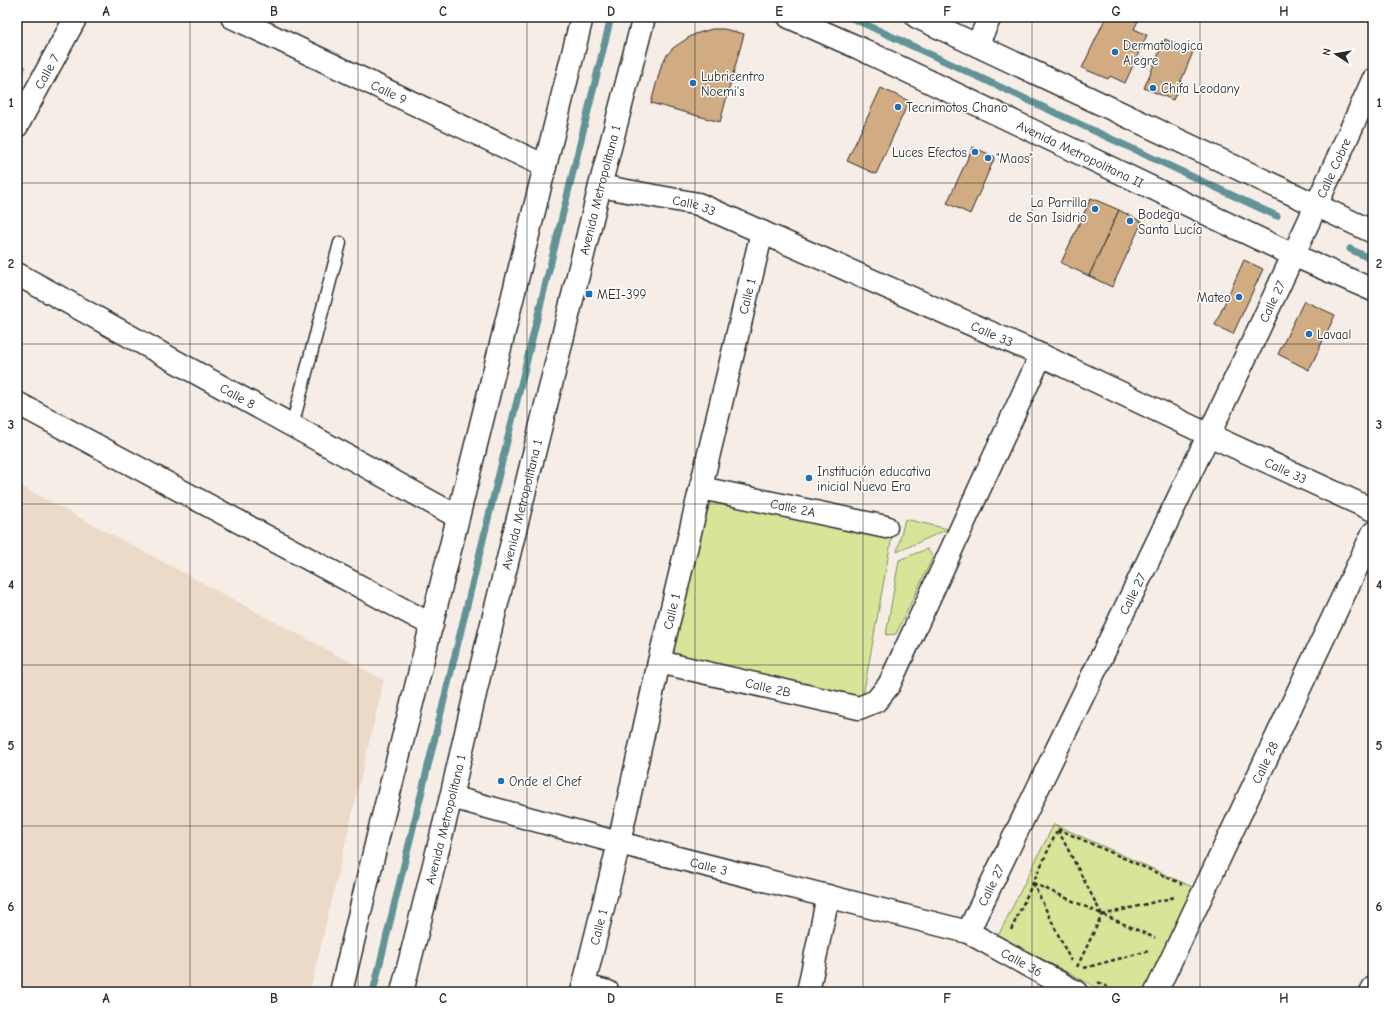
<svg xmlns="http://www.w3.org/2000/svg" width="1390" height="1009" font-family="'Comic Neue',sans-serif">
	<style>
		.built { fill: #ebdac8 }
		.green { fill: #d7e598; stroke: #818862 }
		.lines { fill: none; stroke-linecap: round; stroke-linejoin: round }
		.stream { stroke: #629397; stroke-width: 7 }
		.building { fill: #d1ac83; stroke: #2b2b2b }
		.service-casing { stroke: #2b2b2b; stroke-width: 15 }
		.minor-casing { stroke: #2b2b2b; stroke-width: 25 }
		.tertiary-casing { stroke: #2b2b2b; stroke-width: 25 }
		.secondary-casing { stroke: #2b2b2b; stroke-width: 25 }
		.path { stroke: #2b2b2b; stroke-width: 2.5; stroke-dasharray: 4 3; stroke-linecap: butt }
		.service { stroke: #fff; stroke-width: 12 }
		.minor { stroke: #fff; stroke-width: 22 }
		.tertiary { stroke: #fff; stroke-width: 22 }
		.secondary { stroke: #fff; stroke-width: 22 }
		.grid { fill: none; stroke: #2b2b2b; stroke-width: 1; stroke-opacity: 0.55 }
		.poi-dot { fill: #1f6fb2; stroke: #fff; stroke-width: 1.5 }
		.labels { text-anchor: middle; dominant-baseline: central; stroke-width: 3; stroke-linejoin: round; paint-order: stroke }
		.poi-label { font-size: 13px; fill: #2b2b2b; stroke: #fff; text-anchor: start }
		.street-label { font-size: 13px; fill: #2b2b2b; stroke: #fff }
		.neatline { fill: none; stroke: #2b2b2b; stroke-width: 1.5 }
		.grid-label { font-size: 13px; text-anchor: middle; font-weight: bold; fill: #2b2b2b }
	</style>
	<rect width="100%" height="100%" fill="#f6eee6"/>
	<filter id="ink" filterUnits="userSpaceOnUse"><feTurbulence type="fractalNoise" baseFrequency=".025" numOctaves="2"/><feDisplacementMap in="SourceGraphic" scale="8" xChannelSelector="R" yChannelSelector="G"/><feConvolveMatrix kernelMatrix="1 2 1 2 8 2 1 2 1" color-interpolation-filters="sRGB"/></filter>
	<g filter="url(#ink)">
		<polygon class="built" points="17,484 384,680 310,992 27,992 17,986"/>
		<g class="green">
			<polygon points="17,63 26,67 17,84"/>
			<polygon points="708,495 892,536 862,701 672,659"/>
			<polygon points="905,519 948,529 897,552"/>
			<polygon points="927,549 933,557 896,634 886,635 899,560"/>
			<polygon points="1054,824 1199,890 1149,992 1105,992 998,936"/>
		</g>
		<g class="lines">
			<g class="stream">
				<polyline points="850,17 1277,216"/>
				<polyline points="1350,249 1373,260"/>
				<polyline points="373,992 498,478 611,17"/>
			</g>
		</g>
		<g class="building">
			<polygon points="1106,17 1140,17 1134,29 1147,35 1125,83 1110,76 1108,79 1082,68"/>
			<polygon points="712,29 724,29 744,34 720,122 651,103 662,63 667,55 673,48 688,38 695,34"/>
			<polygon points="1165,39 1193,52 1173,100 1144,88"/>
			<polygon points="881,88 909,101 876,174 847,161"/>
			<polygon points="973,147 995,157 970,214 947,203"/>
			<polygon points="1091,198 1119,210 1089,276 1061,263"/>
			<polygon points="1119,210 1142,222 1112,287 1089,276"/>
			<polygon points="1244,260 1263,269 1233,334 1215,325"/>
			<polygon points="1304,301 1335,315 1309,370 1278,354"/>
		</g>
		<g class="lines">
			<defs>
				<polyline id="service" points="292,426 340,243"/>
				<g id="minor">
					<path id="s1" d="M232 17 545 166"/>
					<polyline points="977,45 990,17"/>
					<path id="s2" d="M17 126 76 17"/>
					<path id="s3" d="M600 186 698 204 1041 355 1209 435 1373 510"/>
					<path id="s4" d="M17 274 458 517"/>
					<polyline points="17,403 432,625"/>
					<path id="s5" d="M701 488 886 527"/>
					<path id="s6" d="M659 662 859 708 876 701 889 685 1041 355"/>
					<path id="s7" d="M451 797 619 843 968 932 1076 992"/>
					<path id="s8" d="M968 932C1105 649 1245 367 1373 80"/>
					<polyline points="584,986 608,992"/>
					<path id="s9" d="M582 992 619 843 659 662 762 232"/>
					<polyline points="808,992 828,896"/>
					<path id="s10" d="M1156 992 1373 533"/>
					<polyline points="1371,992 1373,988"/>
				</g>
				<g id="tertiary">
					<polyline points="341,992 379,832 413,699 582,17"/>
					<path id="s11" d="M402 992 451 797 481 668 600 186 644 17"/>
				</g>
				<g id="secondary">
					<path id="s12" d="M789 17 859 48 1293 255 1373 290"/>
					<polyline points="917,17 1373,232"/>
				</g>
			</defs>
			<use href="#service" class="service-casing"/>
			<use href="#minor" class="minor-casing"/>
			<use href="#tertiary" class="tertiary-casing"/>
			<use href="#secondary" class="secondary-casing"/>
			<g class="path">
				<polyline points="1058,829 1182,884"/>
				<polyline points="1058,830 1102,915"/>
				<polyline points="1033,883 1155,938"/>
				<polyline points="1033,883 1071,961"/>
				<polyline points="1102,915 1175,897"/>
				<polyline points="1011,930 1058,829"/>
				<polyline points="1077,967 1102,915"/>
				<polyline points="1084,968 1148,951"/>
				<polyline points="1098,982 1117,992"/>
			</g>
			<use href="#service" class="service"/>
			<use href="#minor" class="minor"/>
			<use href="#tertiary" class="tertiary"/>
			<use href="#secondary" class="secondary"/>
		</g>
	</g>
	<path class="grid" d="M190 17V992M358 17V992M527 17V992M695 17V992M863 17V992M1032 17V992M1200 17V992M17 183H1373M17 344H1373M17 504H1373M17 665H1373M17 826H1373"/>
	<g class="poi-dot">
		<circle cx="1115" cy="52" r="4"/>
		<circle cx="693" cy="83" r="4"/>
		<circle cx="1153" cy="88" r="4"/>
		<circle cx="898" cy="107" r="4"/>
		<circle cx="975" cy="152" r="4"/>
		<circle cx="988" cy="158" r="4"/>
		<circle cx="1095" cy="209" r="4"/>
		<circle cx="1130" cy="221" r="4"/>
		<rect x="585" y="290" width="8" height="8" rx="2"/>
		<circle cx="1239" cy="297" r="4"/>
		<circle cx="1309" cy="334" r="4"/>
		<circle cx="809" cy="478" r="4"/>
		<circle cx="501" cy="781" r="4"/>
	</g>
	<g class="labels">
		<g class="poi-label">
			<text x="1123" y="45">Dermatologica<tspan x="1123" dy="15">Alegre</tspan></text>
			<text x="701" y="76">Lubricentro<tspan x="701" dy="15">Noemi's</tspan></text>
			<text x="1161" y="88">Chifa Leodany</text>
			<text x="906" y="107">Tecnimotos Chano</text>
			<text x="967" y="152" text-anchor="end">Luces Efectos</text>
			<text x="996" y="158">"Maos"</text>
			<text x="1087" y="202" text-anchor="end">La Parrilla<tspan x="1087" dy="15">de San Isidrio</tspan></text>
			<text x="1138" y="214">Bodega<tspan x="1138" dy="15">Santa Lucía</tspan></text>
			<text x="597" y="294">MEI-399</text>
			<text x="1231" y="297" text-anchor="end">Mateo</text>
			<text x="1317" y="334">Lavaal</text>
			<text x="817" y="471">Institución educativa<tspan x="817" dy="15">inicial Nueva Era</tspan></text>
			<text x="509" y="781">Onde el Chef</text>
		</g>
		<g class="street-label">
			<text stroke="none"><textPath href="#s2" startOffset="62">Calle 7</textPath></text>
			<text stroke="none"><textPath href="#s1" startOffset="174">Calle 9</textPath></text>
			<text stroke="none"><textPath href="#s12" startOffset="322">Avenida Metropolitana II</textPath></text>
			<text stroke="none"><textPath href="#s8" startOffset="847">Calle Cobre</textPath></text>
			<text stroke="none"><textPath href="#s11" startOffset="826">Avenida Metropolitana 1</textPath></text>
			<text stroke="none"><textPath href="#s3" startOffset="96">Calle 33</textPath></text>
			<text stroke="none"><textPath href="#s9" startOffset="715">Calle 1</textPath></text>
			<text stroke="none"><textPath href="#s8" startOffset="700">Calle 27</textPath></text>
			<text stroke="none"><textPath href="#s3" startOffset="421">Calle 33</textPath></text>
			<text stroke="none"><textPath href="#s4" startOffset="252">Calle 8</textPath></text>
			<text stroke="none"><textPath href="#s3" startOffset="745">Calle 33</textPath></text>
			<text stroke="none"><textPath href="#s11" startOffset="502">Avenida Metropolitana 1</textPath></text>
			<text stroke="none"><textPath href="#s5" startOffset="94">Calle 2A</textPath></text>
			<text stroke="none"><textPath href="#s8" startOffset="376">Calle 27</textPath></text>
			<text stroke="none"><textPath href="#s9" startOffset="391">Calle 1</textPath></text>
			<text stroke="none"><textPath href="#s6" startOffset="112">Calle 2B</textPath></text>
			<text stroke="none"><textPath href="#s10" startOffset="254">Calle 28</textPath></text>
			<text stroke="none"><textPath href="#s11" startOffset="178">Avenida Metropolitana 1</textPath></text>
			<text stroke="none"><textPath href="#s7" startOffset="267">Calle 3</textPath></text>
			<text stroke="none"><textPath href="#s8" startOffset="52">Calle 27</textPath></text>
			<text stroke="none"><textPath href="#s9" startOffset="67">Calle 1</textPath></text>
			<text stroke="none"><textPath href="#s7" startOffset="596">Calle 36</textPath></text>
		</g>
	</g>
	<rect width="1390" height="1009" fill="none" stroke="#fff" stroke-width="44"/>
	<g transform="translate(1336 54) rotate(282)" stroke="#ffffff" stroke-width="3" paint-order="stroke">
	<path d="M0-3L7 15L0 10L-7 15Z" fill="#2b2b2b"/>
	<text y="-6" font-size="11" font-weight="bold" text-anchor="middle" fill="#2b2b2b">N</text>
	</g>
	<rect x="22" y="22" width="1346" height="965" class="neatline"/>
	<g class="grid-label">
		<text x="106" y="16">A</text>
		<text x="274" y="16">B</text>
		<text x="443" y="16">C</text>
		<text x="611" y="16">D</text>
		<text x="779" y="16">E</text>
		<text x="947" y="16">F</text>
		<text x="1116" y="16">G</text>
		<text x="1284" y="16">H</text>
		<text x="11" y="107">1</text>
		<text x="1379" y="107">1</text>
		<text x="11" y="268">2</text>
		<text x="1379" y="268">2</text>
		<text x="11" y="429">3</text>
		<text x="1379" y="429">3</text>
		<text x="11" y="589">4</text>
		<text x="1379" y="589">4</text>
		<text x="11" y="750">5</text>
		<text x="1379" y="750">5</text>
		<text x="11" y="911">6</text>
		<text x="1379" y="911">6</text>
		<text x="106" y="1003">A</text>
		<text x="274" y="1003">B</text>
		<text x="443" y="1003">C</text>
		<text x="611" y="1003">D</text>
		<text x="779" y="1003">E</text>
		<text x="947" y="1003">F</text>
		<text x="1116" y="1003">G</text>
		<text x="1284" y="1003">H</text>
	</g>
</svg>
